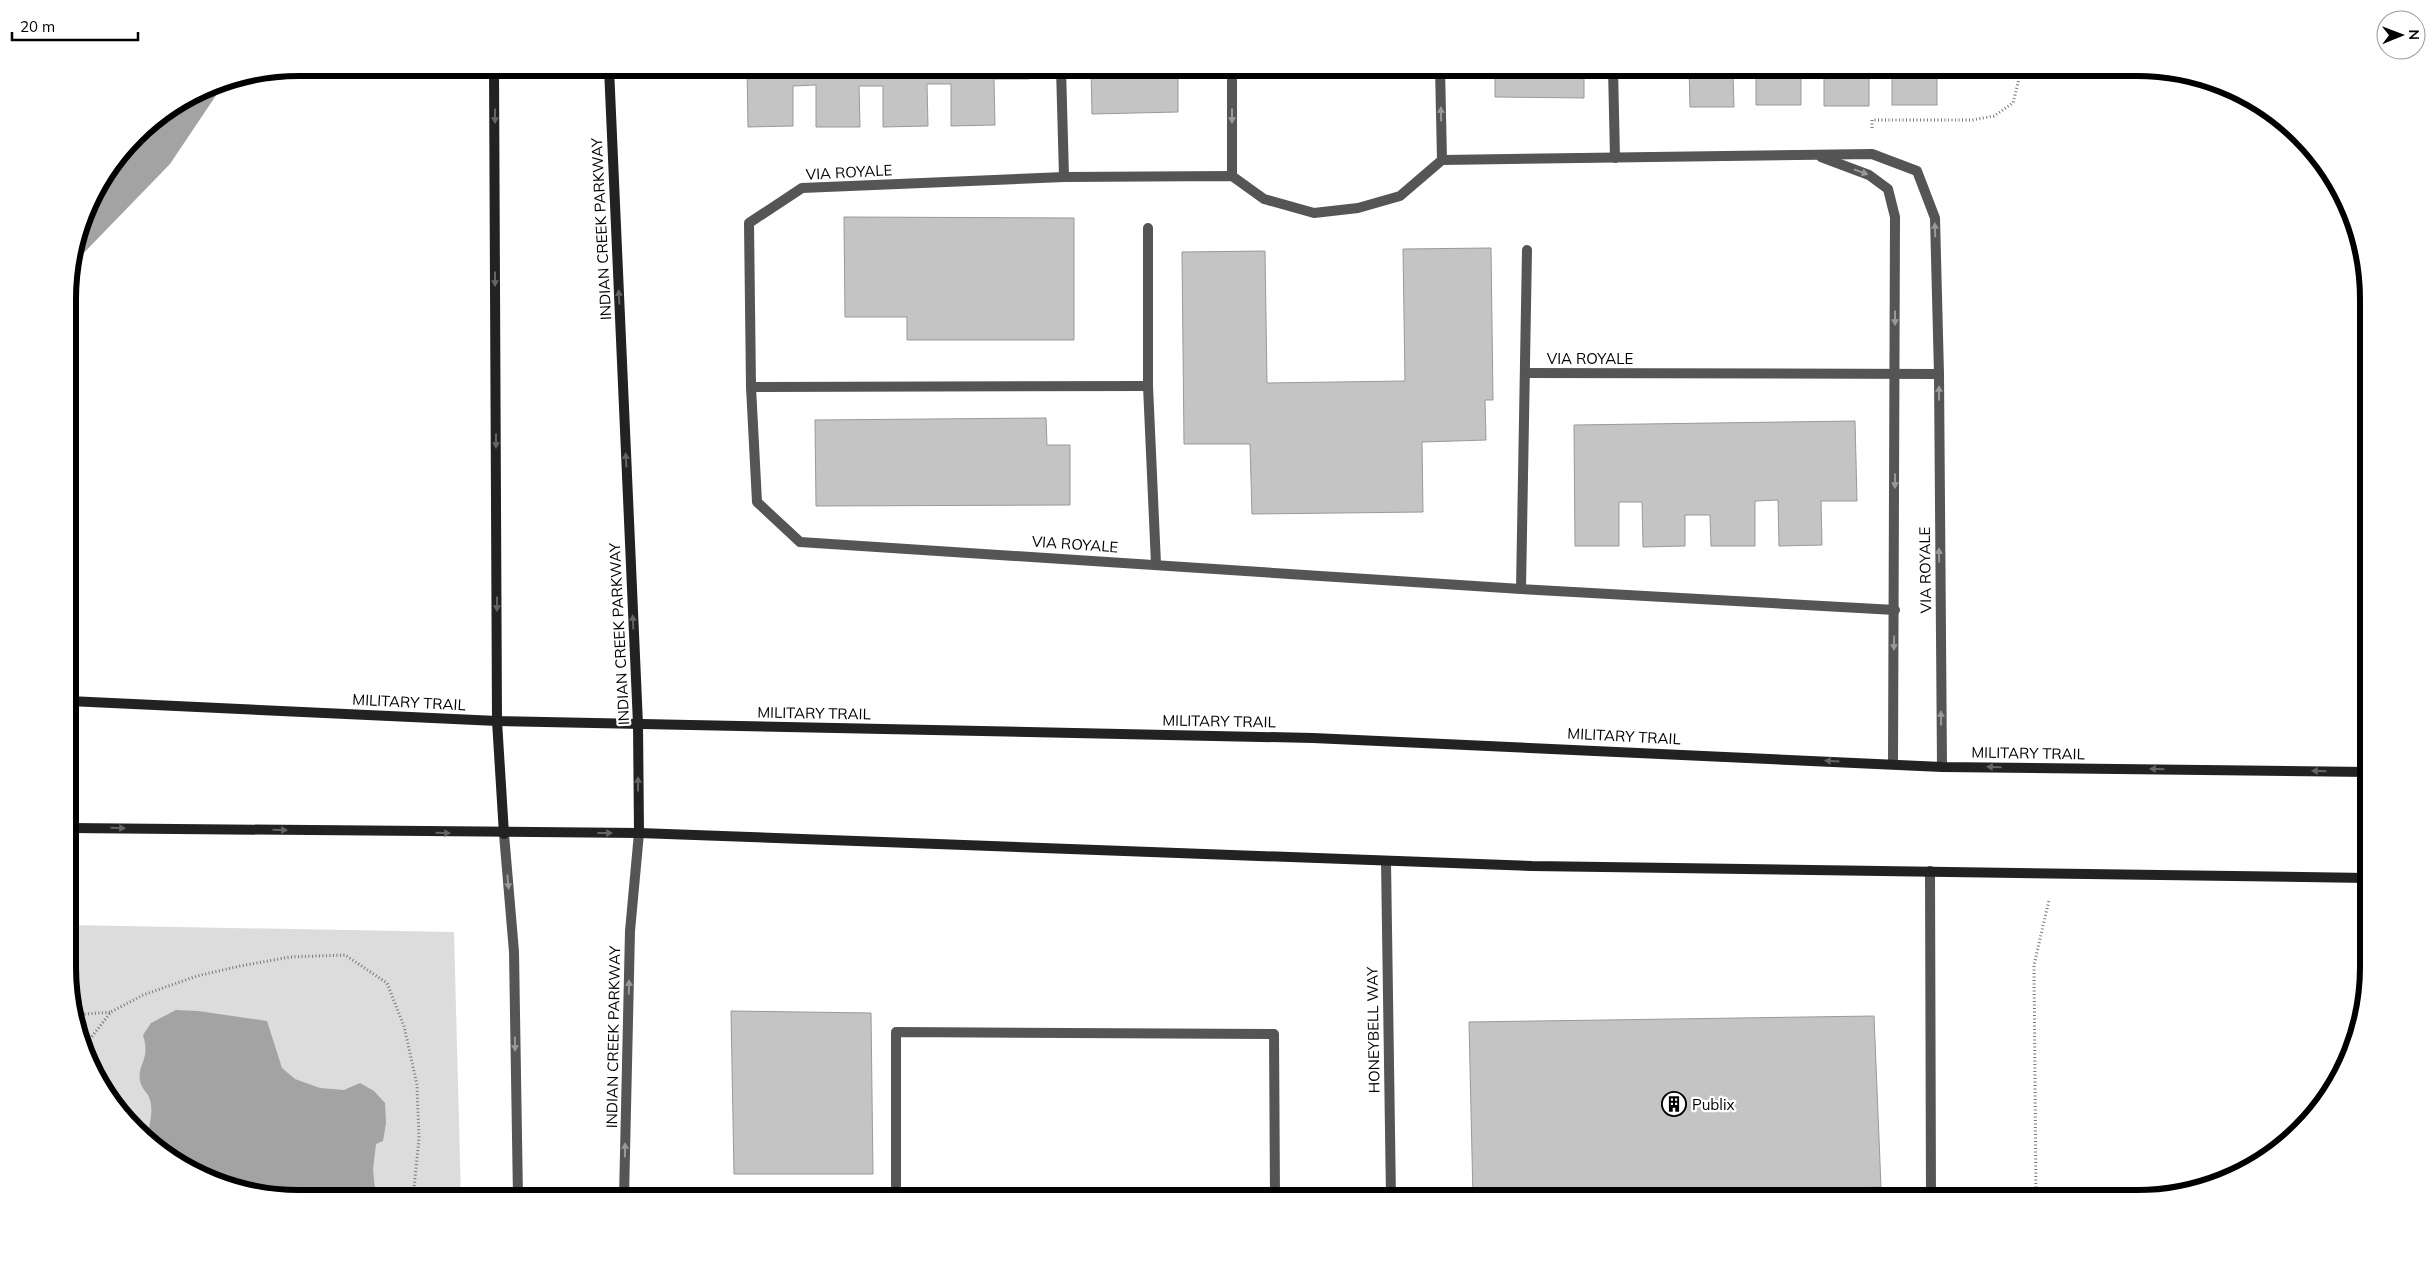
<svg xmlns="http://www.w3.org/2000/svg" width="2436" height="1266" font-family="Mulish,sans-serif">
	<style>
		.green { fill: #dcdcdc }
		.water { fill: #a3a3a3 }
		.building { fill: #c4c4c4; stroke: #999 }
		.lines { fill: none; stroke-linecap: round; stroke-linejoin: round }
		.path { stroke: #777; stroke-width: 3; stroke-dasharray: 1 2.5; stroke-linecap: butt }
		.lane { stroke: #555; stroke-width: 10 }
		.street { stroke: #555; stroke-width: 10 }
		.secondary { stroke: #222; stroke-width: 10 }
		.oneway { fill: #999 }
		.oneway2 { fill: #646464 }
		.labels { text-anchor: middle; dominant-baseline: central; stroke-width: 4.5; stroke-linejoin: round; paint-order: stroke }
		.street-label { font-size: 15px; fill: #000; stroke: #fff }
		.poi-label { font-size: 15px; fill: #000; stroke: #fff; text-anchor: start }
		.rim { fill: none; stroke: #000; stroke-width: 6 }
	</style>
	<rect width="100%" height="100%" fill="#fff"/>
	<polygon class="green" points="69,925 454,932 461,1198 299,1198 197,1175 115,1108 85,1055 70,998"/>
	<g class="water">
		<polygon points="225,82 170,164 74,263 92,196 146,125 211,85"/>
		<path d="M176 1010 198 1011 267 1021 282 1068 295 1079 320 1088 344 1090 360 1083 374 1091 385 1103 386 1123 383 1141 376 1144 373 1170 376 1198H299L197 1175 147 1134C151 1123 154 1106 148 1095 145 1091 141 1086 140 1081 137 1062 151 1061 143 1035L151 1023Z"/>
	</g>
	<g class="building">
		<polygon points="747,68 1029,68 1029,79 994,79 995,125 951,126 951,84 927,84 928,126 883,127 883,86 859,86 860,127 816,127 816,85 793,86 793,126 748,127"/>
		<polygon points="1091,68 1178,68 1178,112 1092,114"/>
		<polygon points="1495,68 1584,68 1584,98 1495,97"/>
		<polygon points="1689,68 1869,68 1869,106 1824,106 1824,75 1801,75 1801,105 1756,105 1756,77 1733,76 1734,107 1690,107"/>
		<rect x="1892" y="68" width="45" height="37"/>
		<polygon points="844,217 1074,218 1074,340 907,340 907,317 845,317"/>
		<polygon points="1491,248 1493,400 1485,400 1486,440 1422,442 1423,512 1252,514 1250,444 1184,444 1182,252 1265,251 1267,383 1405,381 1403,249"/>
		<polygon points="1046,418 1047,445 1070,445 1070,505 816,506 815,420"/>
		<polygon points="1855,421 1857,501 1821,501 1822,545 1779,546 1778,500 1755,501 1755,546 1711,546 1710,515 1685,515 1685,546 1643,547 1642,502 1619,502 1619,546 1575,546 1574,425"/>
		<polygon points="731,1011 871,1013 873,1174 734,1174"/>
		<polygon points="1874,1016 1881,1187 1853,1188 1854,1198 1473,1198 1469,1022"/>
	</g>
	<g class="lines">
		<g class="path">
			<polyline points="1872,128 1872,120 1972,120 1994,116 2013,103 2019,79 2019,68"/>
			<polyline points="74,1015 111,1012"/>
			<polyline points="84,1052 89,1040 111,1012 143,995 197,976 240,966 290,957 345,955 387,983 404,1026 417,1085 419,1139 413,1198"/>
			<polyline points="2036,1198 2034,965 2049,900"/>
		</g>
		<g class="lane">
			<polyline points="1061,68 1064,177"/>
			<polyline points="1440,68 1442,160"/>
			<polyline points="1613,68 1615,158"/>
			<polyline points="1821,157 1869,175 1888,189 1895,217 1893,764"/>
			<polyline points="1232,176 1232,68"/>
			<polyline points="1148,228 1148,386 1156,564"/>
			<polyline points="1527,250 1521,589 1895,610"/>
			<polyline points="1526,373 1939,374"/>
			<polyline points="751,387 1148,386"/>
			<polyline points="1521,589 800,542 757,502 751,387 749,223 802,188 1064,177 1232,176 1264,199 1314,213 1358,208 1400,196 1442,160 1872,154 1917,171 1935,218 1939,374 1942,767"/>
			<polyline points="1930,871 1931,1198"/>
			<polyline points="896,1198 896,1032 1274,1034 1275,1198"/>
		</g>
		<g class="street">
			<polyline points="504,834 514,952 518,1198"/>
			<polyline points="1386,861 1391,1198"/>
			<polyline points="624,1198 630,931 639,833"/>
		</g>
		<g class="secondary">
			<polyline points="494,68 497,721 504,834"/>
			<polyline points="609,68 638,724 639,833"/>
			<polyline points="69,701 497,721 1313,738 1942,767 2368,772"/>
			<polyline points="69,828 639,833 1532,866 2368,878"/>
		</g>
	</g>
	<defs><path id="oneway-solid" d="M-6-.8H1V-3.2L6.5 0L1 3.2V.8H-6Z" transform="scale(1.25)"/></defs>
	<g class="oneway">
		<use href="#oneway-solid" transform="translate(1441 114) rotate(-91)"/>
		<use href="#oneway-solid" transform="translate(1232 116) rotate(90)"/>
		<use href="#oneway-solid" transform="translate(1861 172) rotate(20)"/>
		<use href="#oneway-solid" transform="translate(1935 230) rotate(-92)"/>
		<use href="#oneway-solid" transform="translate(1895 318) rotate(90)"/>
		<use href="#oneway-solid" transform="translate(1939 393) rotate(-90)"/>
		<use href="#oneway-solid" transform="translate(1895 481) rotate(90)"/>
		<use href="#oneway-solid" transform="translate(1939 555) rotate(-91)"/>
		<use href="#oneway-solid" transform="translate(1894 643) rotate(91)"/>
		<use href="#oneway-solid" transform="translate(1941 718) rotate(-91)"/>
		<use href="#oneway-solid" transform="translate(508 882) rotate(85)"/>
		<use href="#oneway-solid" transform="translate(629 987) rotate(-89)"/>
		<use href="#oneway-solid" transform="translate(515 1044) rotate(89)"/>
		<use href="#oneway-solid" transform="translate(625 1150) rotate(-89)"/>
	</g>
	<g class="oneway2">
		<use href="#oneway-solid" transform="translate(495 116) rotate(90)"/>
		<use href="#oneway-solid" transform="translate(495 279) rotate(90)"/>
		<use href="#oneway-solid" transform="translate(619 297) rotate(-93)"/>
		<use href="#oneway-solid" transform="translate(496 441) rotate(90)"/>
		<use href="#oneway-solid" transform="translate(626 460) rotate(-93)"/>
		<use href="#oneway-solid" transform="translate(497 604) rotate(90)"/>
		<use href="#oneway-solid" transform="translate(633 622) rotate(-93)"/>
		<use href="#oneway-solid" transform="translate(1832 761) rotate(-177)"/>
		<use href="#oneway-solid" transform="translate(1994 767) rotate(-179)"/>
		<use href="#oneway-solid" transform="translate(2157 769) rotate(-179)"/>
		<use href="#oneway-solid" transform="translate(2319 771) rotate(-179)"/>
		<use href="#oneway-solid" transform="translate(638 784) rotate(-90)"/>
		<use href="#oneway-solid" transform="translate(118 828) rotate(1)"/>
		<use href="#oneway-solid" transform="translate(280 830) rotate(1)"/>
		<use href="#oneway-solid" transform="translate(443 833) rotate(1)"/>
		<use href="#oneway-solid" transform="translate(605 833)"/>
	</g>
	<defs>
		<symbol id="building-ring" viewBox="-11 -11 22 22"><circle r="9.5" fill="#fff" stroke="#000" stroke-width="1.5"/><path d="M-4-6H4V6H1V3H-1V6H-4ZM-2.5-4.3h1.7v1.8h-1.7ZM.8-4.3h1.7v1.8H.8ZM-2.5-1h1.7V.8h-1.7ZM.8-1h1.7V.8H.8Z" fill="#000"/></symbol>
	</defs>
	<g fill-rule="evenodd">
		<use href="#building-ring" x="1660" y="1090" width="28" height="28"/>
	</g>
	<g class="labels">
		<g class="street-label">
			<text transform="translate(849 172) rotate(-3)">VIA ROYALE</text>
			<text transform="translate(601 229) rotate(-93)">INDIAN CREEK PARKWAY</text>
			<text x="1590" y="358">VIA ROYALE</text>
			<text transform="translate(1075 544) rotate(4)">VIA ROYALE</text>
			<text transform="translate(1925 570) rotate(-91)">VIA ROYALE</text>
			<text transform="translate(619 634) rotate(-93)">INDIAN CREEK PARKWAY</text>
			<text transform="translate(409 702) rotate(3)">MILITARY TRAIL</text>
			<text transform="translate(814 713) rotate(1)">MILITARY TRAIL</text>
			<text transform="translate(1219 721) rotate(1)">MILITARY TRAIL</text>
			<text transform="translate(1624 736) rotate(3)">MILITARY TRAIL</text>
			<text transform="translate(2028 753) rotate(1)">MILITARY TRAIL</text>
			<text transform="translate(1373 1030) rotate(-91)">HONEYBELL WAY</text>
			<text transform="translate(613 1037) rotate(-89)">INDIAN CREEK PARKWAY</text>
		</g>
		<g class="poi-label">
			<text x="1692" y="1104">Publix</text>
		</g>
	</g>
	<path d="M0 0H2436V1266H0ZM299 76H2137A223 223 0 0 1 2360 299V967A223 223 0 0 1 2137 1190H299A223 223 0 0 1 76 967V299A223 223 0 0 1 299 76Z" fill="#fff" fill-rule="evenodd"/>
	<path class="rim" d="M299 76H2137A223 223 0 0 1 2360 299V967A223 223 0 0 1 2137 1190H299A223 223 0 0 1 76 967V299A223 223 0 0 1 299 76Z"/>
	<g transform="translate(2401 35) rotate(89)"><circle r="24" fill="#ffffff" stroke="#999999"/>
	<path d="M0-4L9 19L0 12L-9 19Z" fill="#000000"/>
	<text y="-8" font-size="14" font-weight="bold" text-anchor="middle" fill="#000000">N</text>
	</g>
	<path d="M12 32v8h126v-8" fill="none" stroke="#000000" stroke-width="2.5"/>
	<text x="20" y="32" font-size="15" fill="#000000" stroke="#ffffff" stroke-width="4" paint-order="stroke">20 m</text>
</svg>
